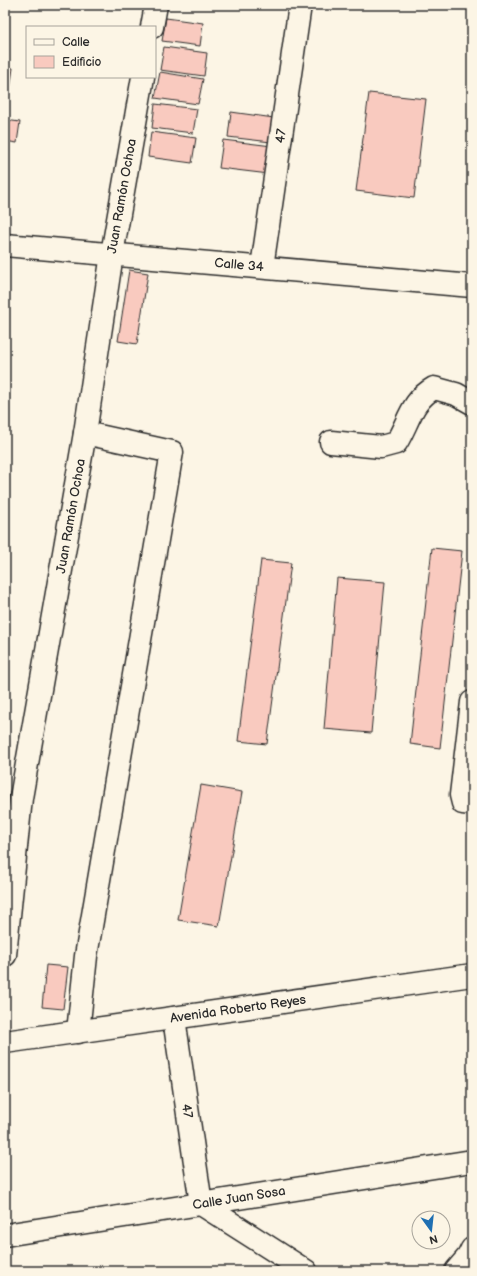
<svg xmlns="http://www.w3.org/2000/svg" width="477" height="1276" font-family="'Balsamiq Sans',sans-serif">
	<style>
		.building { fill: #f9cabf; stroke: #2b2b2b }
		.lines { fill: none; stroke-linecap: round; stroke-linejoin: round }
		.minor-casing { stroke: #2b2b2b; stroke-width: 25 }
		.major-casing { stroke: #2b2b2b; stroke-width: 25 }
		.minor { stroke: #fcf5e5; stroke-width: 22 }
		.major { stroke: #fcf5e5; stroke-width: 22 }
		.labels { text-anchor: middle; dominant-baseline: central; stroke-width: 3; stroke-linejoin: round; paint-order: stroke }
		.street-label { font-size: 13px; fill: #2b2b2b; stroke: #fcf5e5 }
	</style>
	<rect width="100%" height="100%" fill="#fcf5e5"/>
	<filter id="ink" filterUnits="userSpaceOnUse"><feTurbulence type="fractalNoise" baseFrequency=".025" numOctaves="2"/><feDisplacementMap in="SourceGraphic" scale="8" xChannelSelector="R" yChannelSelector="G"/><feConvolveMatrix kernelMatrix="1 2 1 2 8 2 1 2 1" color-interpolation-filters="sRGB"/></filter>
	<g filter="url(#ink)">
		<g class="building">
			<polygon points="166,18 203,23 200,46 162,41"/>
			<polygon points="164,47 207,53 204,76 160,70"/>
			<polygon points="5,67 13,68 9,97 5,96"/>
			<polygon points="160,72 203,79 198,104 155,98"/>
			<polygon points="369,93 426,99 414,198 356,191"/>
			<polygon points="155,104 197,109 193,133 152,128"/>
			<polygon points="231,112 274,118 271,142 228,137"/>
			<polygon points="5,120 20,122 17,143 5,141"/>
			<polygon points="151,132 196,138 192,163 148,157"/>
			<polygon points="223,140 272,146 269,174 219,168"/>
			<polygon points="129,270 148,273 137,344 118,341"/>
			<polygon points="432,548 462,551 440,748 410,744"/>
			<polygon points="261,560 291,563 267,744 238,741"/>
			<polygon points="337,578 385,582 371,733 324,729"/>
			<polygon points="201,785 242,792 219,926 178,920"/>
			<polygon points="46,965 68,967 63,1009 42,1007"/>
		</g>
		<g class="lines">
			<defs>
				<g id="minor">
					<polyline points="152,27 156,5"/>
					<polyline points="5,245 472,286"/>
					<polyline points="262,267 300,5"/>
					<path d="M331 442 381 447 396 443C409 422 411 401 434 388L456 394 472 403"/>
					<polyline points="472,702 461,795 463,803 472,804"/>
					<polyline points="5,955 21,798 85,433 112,254 143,77"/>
					<polyline points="174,1018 201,1204 306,1271"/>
					<polyline points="78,1032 86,956 172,452 85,433"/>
					<polyline points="5,1235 472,1161"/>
					<polyline points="456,1271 468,1257 472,1249"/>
				</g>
				<polyline id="major" points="5,1042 472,975"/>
			</defs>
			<use href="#minor" class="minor-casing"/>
			<use href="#major" class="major-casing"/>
			<use href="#minor" class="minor"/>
			<use href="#major" class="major"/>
		</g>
	</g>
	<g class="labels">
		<g class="street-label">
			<text transform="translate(281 136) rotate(-82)">47</text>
			<text transform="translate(122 196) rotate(-80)">Juan Ramón Ochoa</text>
			<text transform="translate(239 265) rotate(5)">Calle 34</text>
			<text transform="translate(71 516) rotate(-80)">Juan Ramón Ochoa</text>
			<text transform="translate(238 1009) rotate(-8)">Avenida Roberto Reyes</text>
			<text transform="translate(187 1111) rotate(82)">47</text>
			<text transform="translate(239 1198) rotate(-9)">Calle Juan Sosa</text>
		</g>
	</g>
	<rect width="477" height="1276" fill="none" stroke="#fcf5e5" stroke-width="20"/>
	<rect x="10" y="10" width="457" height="1256" fill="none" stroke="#2b2b2b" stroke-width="1.5" filter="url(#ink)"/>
	<rect x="26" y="26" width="130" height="52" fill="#fcf5e5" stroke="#a8a49b"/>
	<rect x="34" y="39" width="20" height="6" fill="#fcf5e5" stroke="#a8a49b"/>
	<text x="62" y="46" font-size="12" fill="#2b2b2b">Calle</text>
	<rect x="34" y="56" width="20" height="12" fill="#f9cabf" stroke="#a8a49b"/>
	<text x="62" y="66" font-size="12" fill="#2b2b2b">Edificio</text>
	<g transform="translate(431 1230) rotate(165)"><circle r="19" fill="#fcf5e5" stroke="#a8a49b"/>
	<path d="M0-3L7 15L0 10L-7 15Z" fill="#1f6fb2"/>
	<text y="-6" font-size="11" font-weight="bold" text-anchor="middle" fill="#2b2b2b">N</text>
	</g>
</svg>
